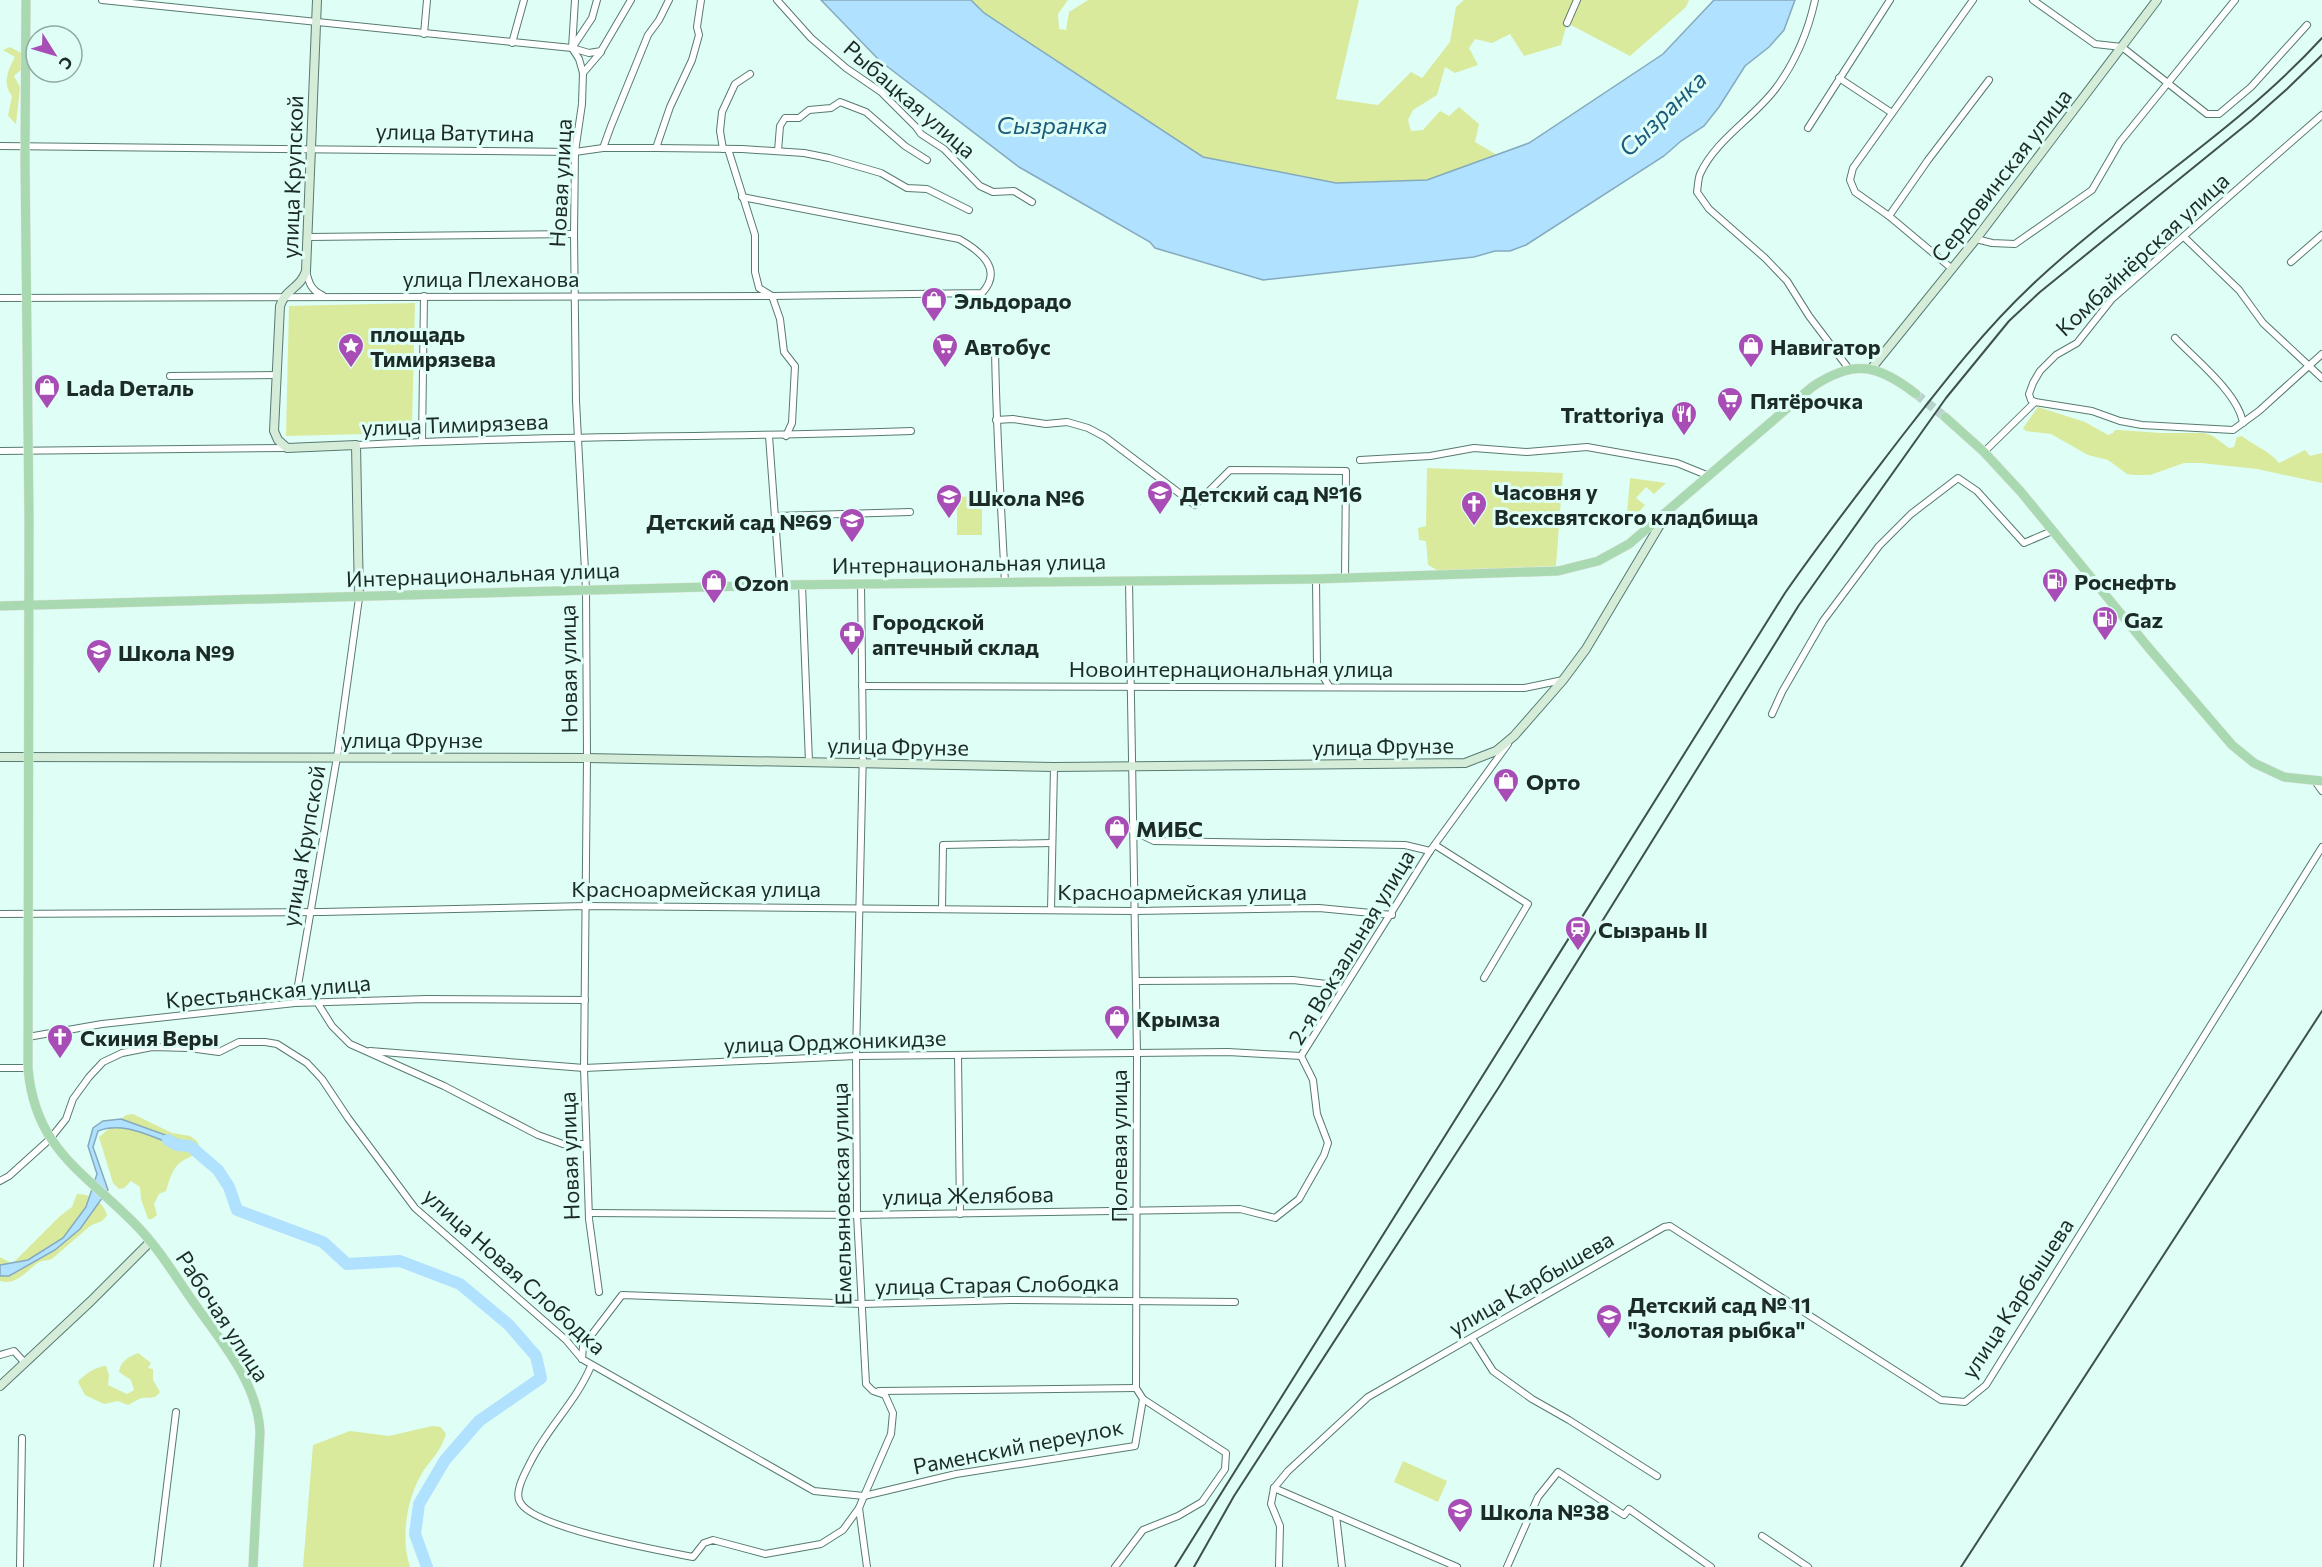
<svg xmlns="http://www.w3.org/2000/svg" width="2322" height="1567" font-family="Commissioner,sans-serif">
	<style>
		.green { fill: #d9ea9c }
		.water { fill: #b0e1fe; stroke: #84aabe; stroke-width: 1.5 }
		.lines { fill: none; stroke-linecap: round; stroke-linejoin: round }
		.river { stroke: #b0e1fe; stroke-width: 12 }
		.primary-tunnel { stroke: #b8d4cd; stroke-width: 9; stroke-dasharray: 9 4.5; stroke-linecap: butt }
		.street-casing { stroke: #577a71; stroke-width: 8 }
		.secondary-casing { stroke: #577a71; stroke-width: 10 }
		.primary-casing { stroke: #e4e6e5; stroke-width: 10 }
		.street { stroke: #fff; stroke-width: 6 }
		.secondary { stroke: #d4ecd8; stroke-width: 8 }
		.primary { stroke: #a9d9b0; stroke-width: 9 }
		.rail { stroke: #3f514c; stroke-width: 2 }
		.labels { text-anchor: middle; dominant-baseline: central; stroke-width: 6; stroke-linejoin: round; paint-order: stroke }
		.street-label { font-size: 22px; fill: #1c2b27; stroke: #dffef6 }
		.poi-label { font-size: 22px; font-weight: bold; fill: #1c2b27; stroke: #dffef6; text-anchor: start }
		.water-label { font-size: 24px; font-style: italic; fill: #1b5b7c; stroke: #dffef6 }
	</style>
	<rect width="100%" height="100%" fill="#dffef6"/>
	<g class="green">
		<polygon points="971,0 1068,0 1058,14 1059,29 1066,30 1069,12 1088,0 1359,0 1336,99 1378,105 1411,72 1422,78 1450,42 1456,7 1464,0 1689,0 1686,7 1630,56 1567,23 1561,45 1524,56 1510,34 1492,43 1475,39 1469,48 1478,65 1455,73 1445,67 1437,95 1413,110 1408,120 1411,131 1423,130 1440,111 1449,116 1459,107 1479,124 1475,142 1497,155 1427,180 1336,183 1203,157 984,13"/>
		<path d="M10 47 23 54 24 67 14 76 20 87 16 124 8 116 12 96C2 82 8 71 15 57L3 50Z"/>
		<polygon points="415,303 412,425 404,433 286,436 289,306"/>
		<path d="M2038 407 2085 422 2108 435 2113 433 2115 430H2119L2161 433H2204L2213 436 2229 448 2234 447 2237 437 2242 436C2254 446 2270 451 2279 463L2305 450 2310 456 2322 453V483L2257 469 2201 463H2184L2150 475H2133L2127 474 2108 460 2088 455 2051 434 2026 431 2023 428Z"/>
		<polygon points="1427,468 1563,473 1556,566 1439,571 1428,565 1426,541 1419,540 1418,528 1426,526"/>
		<polygon points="1630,478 1666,483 1654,494 1646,487 1636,498 1645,505 1626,527"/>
		<polygon points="982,496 982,535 957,535 957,497"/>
		<path d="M133 1114 172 1133 190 1136 197 1141 200 1148C192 1159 188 1156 180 1163 172 1168 169 1182 166 1191L159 1194 154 1204 157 1215 152 1219H148L141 1199 140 1187 131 1181 124 1188 119 1189 113 1183 99 1137 126 1115Z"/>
		<path d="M77 1194C90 1194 103 1201 107 1215 102 1224 95 1222 89 1227 77 1237 65 1248 53 1258 48 1262 42 1259 36 1264 26 1272 15 1286 0 1281V1257L11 1263 15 1261 60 1216 72 1207Z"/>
		<path d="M138 1353 151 1363 148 1368 153 1369V1380L160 1392C154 1400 150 1397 142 1398 138 1399 132 1403 128 1405L118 1401 104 1404 85 1395 78 1382C84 1374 97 1366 106 1366L109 1375 108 1385 127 1394 134 1390 131 1380 119 1372C120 1361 129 1357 138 1353Z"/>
		<path d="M432 1426 441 1427 446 1434C440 1452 434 1456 424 1470 407 1496 400 1537 410 1567H303L313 1445 350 1431 389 1436Z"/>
		<polygon points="1403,1461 1447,1481 1438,1502 1394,1482"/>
	</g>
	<g class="water">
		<polygon points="821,0 971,0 984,13 1203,157 1336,183 1427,180 1529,143 1663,54 1714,0 1795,0 1784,30 1769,47 1745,66 1719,107 1704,126 1681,141 1664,156 1526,245 1510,251 1495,251 1474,257 1263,280 1155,248 1150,242 1019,167 880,61"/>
		<path d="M121 1119 182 1141 181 1147C154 1139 125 1120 98 1131L93 1147 108 1190 80 1229 55 1250 9 1276H0V1265L28 1260 63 1238 86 1207 97 1174 88 1146 93 1128 103 1121Z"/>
	</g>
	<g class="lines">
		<polyline class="river" points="168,1140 177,1145 190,1146 218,1170 229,1187 237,1210 323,1242 347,1264 400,1261 460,1284 509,1325 536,1356 541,1378 479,1421 445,1460 419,1504 415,1534 427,1567"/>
		<polyline class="primary-tunnel" points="1916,394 1945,417"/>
		<defs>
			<g id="street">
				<polyline points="102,0 572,48 589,53 601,51 631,0"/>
				<polyline points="777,0 811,38 846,68 881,92 916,127 921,134 944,149 980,186 993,192 1014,191 1032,202"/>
				<path d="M1815 0C1808 32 1796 61 1776 88 1754 118 1716 139 1700 174 1698 179 1698 186 1697 192L1709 209 1765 258 1787 281 1809 316 1849 369"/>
				<polyline points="2033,0 2095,44 2122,47 2207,114 2219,114 2251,87 2307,25"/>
				<polyline points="1567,23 1577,0"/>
				<polyline points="424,34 427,0"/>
				<polyline points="512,43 524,0"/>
				<polyline points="572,48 579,59 583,73 582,104 575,152 574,234 576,401 586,590 587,758 584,1068 589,1219 599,1292"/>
				<polyline points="572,48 592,18 597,0"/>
				<polyline points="572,48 575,0"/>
				<polyline points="583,73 601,52"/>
				<polyline points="1839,78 1892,113"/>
				<polyline points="1808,128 1890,0"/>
				<polyline points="0,146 575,152 603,148 656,148 742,149 804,153 829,158 881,173 907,188 927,189 969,210"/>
				<polyline points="603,148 611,126 648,35 659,20 669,0"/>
				<polyline points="656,148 670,107 692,60 699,35 697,27 701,0"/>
				<polyline points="723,149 720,131 722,112 735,84 750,74"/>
				<polyline points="728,149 755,235 755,272 759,288 772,296 780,319 784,352 795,366 792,423 786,436"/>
				<polyline points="778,151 780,126 785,118 799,118 809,110 831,108 840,102 866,112 905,146 927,160"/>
				<polyline points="1889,216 1928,160 1989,80"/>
				<polyline points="308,237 574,234"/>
				<polyline points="2184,237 2239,290 2263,323 2322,378"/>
				<polyline points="1976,239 1992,243 2015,244 2092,190 2120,142 2235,0"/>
				<polyline points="2291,262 2322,235"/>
				<polyline points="1951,268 1889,216 1855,192 1850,180 1853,168 1973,0"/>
				<path d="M306 271C309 283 311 290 322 295"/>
				<path d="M0 298 772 296 982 293C1004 269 980 251 959 239L742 197"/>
				<path d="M2175 338C2196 360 2238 393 2243 423"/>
				<path d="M995 347C996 426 1001 504 1005 583"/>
				<polyline points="170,376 277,375"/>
				<polyline points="2035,402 2031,400 2029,394 2033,383 2040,371 2056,355 2077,343 2112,299 2322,115"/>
				<polyline points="2035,402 2092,411 2120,421 2142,425 2233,430 2259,411 2322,354"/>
				<polyline points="996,420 1013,419 1046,424 1067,422 1088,428 1105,437 1195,505 1230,470 1346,471 1345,578"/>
				<polyline points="769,436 780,585"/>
				<polyline points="422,442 424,296"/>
				<path d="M356 445C541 435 726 438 911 431"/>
				<polyline points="0,451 287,448"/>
				<polyline points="1984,452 2035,402"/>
				<polyline points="1360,460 1430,456 1474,448 1527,452 1587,447 1677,463 1709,476"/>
				<polyline points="776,516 910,512"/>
				<polyline points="1316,579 1317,667 1329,686"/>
				<polyline points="1129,581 1137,1054 1136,1388"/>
				<polyline points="861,584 863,750 856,1056 857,1215 866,1384 873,1391 885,1395 893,1413 891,1434 864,1496"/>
				<polyline points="802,585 809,762"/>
				<polyline points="862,686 1524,688 1563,680"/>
				<polyline points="1772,714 1782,692 1823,621 1879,546 1911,514 1958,478 1977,491 2024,543 2052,531"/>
				<polyline points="2315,781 2322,791"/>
				<polyline points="1133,831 1154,841 1405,845 1430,851"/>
				<polyline points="1435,845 1528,904 1484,978"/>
				<polyline points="942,908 943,845 1052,843"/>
				<polyline points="1051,910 1054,767"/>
				<polyline points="0,914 322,912 586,906 1134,911 1319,908 1392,915"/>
				<polyline points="1136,981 1293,980 1327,984 1342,989"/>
				<polyline points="317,1002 332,1026 350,1044 444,1086 538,1135 563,1144 586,1144"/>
				<polyline points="295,1003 337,757 359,598"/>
				<polyline points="28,1037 102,1024 295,1003 427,999 585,1000"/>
				<polyline points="370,1051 584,1068 856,1056 1228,1052 1301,1056"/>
				<polyline points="958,1055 960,1214"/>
				<polyline points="0,1068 28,1068"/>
				<polyline points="0,1181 9,1176 50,1139 66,1119 73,1099 89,1077 103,1062 122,1053 152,1047 189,1048 219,1052 239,1042 265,1042 277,1044 307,1063 322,1079 348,1118 415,1208 566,1340 582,1359 814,1491 864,1496 859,1508 867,1567"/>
				<polyline points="589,1213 857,1215 1240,1209 1275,1218 1299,1199 1324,1155 1328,1143 1317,1114 1313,1080 1301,1056 1430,851 1508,744"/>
				<polyline points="1472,1338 1493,1371 1532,1399 1569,1420 1657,1476"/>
				<polyline points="0,1355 14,1351 25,1363"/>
				<polyline points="582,1359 583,1346 622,1295 862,1304 1010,1300 1235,1302"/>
				<path d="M591 1366C576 1402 547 1428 530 1463 525 1473 514 1492 520 1502 533 1528 662 1551 693 1557L704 1543 713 1540 765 1554 821 1544 843 1530 859 1508"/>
				<polyline points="879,1391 1136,1388"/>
				<polyline points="1274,1488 1288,1471 1368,1397 1664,1227 1670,1226 1941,1400 1965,1402 1986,1385 2322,847"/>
				<polyline points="1274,1488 1457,1567"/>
				<polyline points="1274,1488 1271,1504 1280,1526 1279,1567"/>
				<polyline points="864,1496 956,1474 1135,1446 1143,1399"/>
				<polyline points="1336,1515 1342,1567"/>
				<polyline points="1762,1536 1808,1567"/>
				<polyline points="20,1567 22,1438"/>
				<polyline points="157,1567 176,1412"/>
				<polyline points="1115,1567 1143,1530 1178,1516 1202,1502 1225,1469 1226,1453 1143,1399 1136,1388"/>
				<polyline points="1507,1567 1538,1497 1558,1472 1624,1515 1629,1509 1711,1567"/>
			</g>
			<g id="secondary">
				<path d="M317 0 306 271C300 289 286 288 280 306L274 431 278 440 287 448 356 445 359 598"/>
				<polyline points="1871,369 1976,239 2157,0"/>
				<polyline points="0,757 587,758 1054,767 1465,763 1496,751 1514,736 1563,680 1586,649 1667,513"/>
				<polyline points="0,1386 91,1301 150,1242"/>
			</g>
			<g id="primary">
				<path d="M26 0 25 160 29 518 28 1068C35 1149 83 1171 135 1224 157 1246 174 1274 192 1300 219 1339 258 1382 260 1432L253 1567"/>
				<polyline points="1945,417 1984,452 2021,492 2148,647 2232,745 2254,763 2284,777 2322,781"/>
				<path d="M0 606 780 585 1316 579 1558 571 1598 561 1629 544 1812 387C1854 359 1877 364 1916 394"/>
			</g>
		</defs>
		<use href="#street" class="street-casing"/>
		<use href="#secondary" class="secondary-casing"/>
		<use href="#primary" class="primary-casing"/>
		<use href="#street" class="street"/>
		<use href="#secondary" class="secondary"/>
		<use href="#primary" class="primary"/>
		<g class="rail">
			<path d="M1175 1567 1785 593C1821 541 1860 491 1899 440 1941 386 1982 332 2032 285 2124 198 2236 132 2322 38"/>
			<polyline points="1194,1567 1234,1496 1499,1087 1799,605 1946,398 2009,321 2040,292 2252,120 2287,89 2322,55"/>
			<polyline points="1961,1567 2322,1011"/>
		</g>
	</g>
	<defs>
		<symbol id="shop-pin" viewBox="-11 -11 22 30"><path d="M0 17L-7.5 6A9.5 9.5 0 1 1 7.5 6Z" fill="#a84cb6" stroke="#dffef6"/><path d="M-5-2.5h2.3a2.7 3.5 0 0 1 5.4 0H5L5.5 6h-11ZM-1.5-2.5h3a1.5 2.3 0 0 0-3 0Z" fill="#fff"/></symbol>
		<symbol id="sight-pin" viewBox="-11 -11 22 30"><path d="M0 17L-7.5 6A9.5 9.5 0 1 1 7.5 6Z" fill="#a84cb6" stroke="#dffef6"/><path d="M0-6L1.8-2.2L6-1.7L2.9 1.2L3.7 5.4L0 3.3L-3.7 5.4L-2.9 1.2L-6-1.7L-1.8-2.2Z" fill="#fff"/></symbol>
		<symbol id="supermarket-pin" viewBox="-11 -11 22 30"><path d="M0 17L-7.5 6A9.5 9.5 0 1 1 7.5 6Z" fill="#a84cb6" stroke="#dffef6"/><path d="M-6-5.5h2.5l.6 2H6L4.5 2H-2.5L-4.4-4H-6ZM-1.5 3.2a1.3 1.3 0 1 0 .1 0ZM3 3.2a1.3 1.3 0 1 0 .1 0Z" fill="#fff"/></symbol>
		<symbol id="restaurant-pin" viewBox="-11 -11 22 30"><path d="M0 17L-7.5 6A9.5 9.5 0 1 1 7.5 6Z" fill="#a84cb6" stroke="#dffef6"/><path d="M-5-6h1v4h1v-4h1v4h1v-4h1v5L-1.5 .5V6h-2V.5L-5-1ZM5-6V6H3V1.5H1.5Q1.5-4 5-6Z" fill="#fff"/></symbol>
		<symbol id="school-pin" viewBox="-11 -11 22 30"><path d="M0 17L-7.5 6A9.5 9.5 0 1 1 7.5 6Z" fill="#a84cb6" stroke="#dffef6"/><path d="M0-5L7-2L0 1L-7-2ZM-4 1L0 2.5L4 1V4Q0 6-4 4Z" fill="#fff"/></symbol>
		<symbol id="church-pin" viewBox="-11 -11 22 30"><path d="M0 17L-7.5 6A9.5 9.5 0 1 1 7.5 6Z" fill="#a84cb6" stroke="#dffef6"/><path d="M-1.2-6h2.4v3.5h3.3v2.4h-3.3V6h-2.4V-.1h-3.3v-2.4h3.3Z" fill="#fff"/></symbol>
		<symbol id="fuel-pin" viewBox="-11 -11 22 30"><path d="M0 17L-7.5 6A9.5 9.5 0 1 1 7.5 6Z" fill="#a84cb6" stroke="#dffef6"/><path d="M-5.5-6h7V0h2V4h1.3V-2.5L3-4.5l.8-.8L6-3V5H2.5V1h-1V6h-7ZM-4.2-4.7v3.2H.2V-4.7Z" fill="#fff"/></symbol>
		<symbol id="pharmacy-pin" viewBox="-11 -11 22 30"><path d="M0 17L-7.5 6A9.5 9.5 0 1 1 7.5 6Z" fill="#a84cb6" stroke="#dffef6"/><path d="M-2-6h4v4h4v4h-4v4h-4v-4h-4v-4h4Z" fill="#fff"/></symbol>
		<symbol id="station-pin" viewBox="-11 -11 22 30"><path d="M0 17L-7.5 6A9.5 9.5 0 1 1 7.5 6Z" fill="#a84cb6" stroke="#dffef6"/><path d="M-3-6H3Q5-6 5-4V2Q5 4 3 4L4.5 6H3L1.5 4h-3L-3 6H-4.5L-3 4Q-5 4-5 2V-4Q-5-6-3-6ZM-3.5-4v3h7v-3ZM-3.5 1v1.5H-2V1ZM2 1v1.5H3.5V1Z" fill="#fff"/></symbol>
	</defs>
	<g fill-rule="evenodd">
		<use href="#shop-pin" x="919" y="285" width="30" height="40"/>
		<use href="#sight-pin" x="336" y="331" width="30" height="40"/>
		<use href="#supermarket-pin" x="930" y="331" width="30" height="40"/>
		<use href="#shop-pin" x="1736" y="331" width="30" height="40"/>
		<use href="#shop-pin" x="32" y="372" width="30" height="40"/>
		<use href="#supermarket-pin" x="1715" y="385" width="30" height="40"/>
		<use href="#restaurant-pin" x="1669" y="399" width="30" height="40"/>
		<use href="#school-pin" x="1145" y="478" width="30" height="40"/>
		<use href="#school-pin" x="934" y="482" width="30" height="40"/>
		<use href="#church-pin" x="1459" y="489" width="30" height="40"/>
		<use href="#school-pin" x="837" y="506" width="30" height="40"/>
		<use href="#fuel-pin" x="2040" y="566" width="30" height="40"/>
		<use href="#shop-pin" x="699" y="567" width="30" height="40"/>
		<use href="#fuel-pin" x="2090" y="604" width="30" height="40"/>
		<use href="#pharmacy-pin" x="837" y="619" width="30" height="40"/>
		<use href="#school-pin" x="84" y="637" width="30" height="40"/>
		<use href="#shop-pin" x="1491" y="766" width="30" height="40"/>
		<use href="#shop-pin" x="1102" y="813" width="30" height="40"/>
		<use href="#station-pin" x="1563" y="914" width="30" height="40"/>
		<use href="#shop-pin" x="1102" y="1003" width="30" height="40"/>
		<use href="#church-pin" x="45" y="1022" width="30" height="40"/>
		<use href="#school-pin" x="1594" y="1302" width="30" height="40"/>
		<use href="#school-pin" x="1445" y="1496" width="30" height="40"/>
	</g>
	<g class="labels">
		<g class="street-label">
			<text transform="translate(910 99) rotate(41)">Рыбацкая улица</text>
			<text transform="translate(455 132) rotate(1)">улица Ватутина</text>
			<text transform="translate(2001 175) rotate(-52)">Сердовинская улица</text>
			<text transform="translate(292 177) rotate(-88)">улица Крупской</text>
			<text transform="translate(560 183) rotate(-87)">Новая улица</text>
			<text transform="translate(2142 254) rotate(-43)">Комбайнёрская улица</text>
			<text x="491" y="278">улица Плеханова</text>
			<text transform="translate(455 424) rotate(-2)">улица Тимирязева</text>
			<text transform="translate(969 563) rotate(-1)">Интернациональная улица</text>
			<text transform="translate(483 574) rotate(-2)">Интернациональная улица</text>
			<text x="1231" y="668">Новоинтернациональная улица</text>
			<text transform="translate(568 669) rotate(-91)">Новая улица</text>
			<text x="412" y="739">улица Фрунзе</text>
			<text transform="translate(898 746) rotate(1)">улица Фрунзе</text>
			<text transform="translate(1383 746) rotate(-1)">улица Фрунзе</text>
			<text transform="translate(303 846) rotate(-80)">улица Крупской</text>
			<text x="696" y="888">Красноармейская улица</text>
			<text x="1182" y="891">Красноармейская улица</text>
			<text transform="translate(1351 947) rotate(-59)">2-я Вокзальная улица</text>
			<text transform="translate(268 991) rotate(-5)">Крестьянская улица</text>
			<text transform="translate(835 1041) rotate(-2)">улица Орджоникидзе</text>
			<text transform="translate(1118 1146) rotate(-90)">Полевая улица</text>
			<text transform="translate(569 1156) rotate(-92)">Новая улица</text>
			<text transform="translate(841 1194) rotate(-91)">Емельяновская улица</text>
			<text transform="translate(968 1195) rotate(-1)">улица Желябова</text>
			<text transform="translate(515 1271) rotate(42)">улица Новая Слободка</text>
			<text transform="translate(1531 1283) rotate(-30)">улица Карбышева</text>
			<text transform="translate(997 1284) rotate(-1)">улица Старая Слободка</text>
			<text transform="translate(2017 1298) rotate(-57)">улица Карбышева</text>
			<text transform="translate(223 1316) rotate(57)">Рабочая улица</text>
			<text transform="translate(1018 1446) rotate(-11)">Раменский переулок</text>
		</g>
		<g class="poi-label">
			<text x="954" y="300">Эльдорадо</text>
			<text x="370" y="333">площадь<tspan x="370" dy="25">Тимирязева</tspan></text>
			<text x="964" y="346">Автобус</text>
			<text x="1770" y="346">Навигатор</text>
			<text x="66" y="387">Lada Dеталь</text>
			<text x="1750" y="400">Пятёрочка</text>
			<text x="1664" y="414" text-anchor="end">Trattoriya</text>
			<text x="1494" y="491">Часовня у<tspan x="1494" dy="25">Всехсвятского кладбища</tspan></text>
			<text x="1180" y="493">Детский сад №16</text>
			<text x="968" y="497">Школа №6</text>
			<text x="832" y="521" text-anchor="end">Детский сад №69</text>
			<text x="2074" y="581">Роснефть</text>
			<text x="734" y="582">Ozon</text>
			<text x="2124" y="619">Gaz</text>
			<text x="872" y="621">Городской<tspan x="872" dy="25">аптечный склад</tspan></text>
			<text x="118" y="652">Школа №9</text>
			<text x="1526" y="781">Орто</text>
			<text x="1136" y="828">МИБС</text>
			<text x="1598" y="929">Сызрань II</text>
			<text x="1136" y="1018">Крымза</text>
			<text x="80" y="1037">Скиния Веры</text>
			<text x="1628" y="1304">Детский сад № 11<tspan x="1628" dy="25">"Золотая рыбка"</tspan></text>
			<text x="1480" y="1511">Школа №38</text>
		</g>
		<g class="water-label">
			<text transform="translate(1662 113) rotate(-44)">Сызранка</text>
			<text x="1052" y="124">Сызранка</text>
		</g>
	</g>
	<g transform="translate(54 54) rotate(127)"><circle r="28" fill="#dffef6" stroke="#91aaa3" stroke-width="1.5"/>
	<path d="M0-4.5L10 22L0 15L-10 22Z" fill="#a84cb6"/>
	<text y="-9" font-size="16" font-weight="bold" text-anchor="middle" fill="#1c2b27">С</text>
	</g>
</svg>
